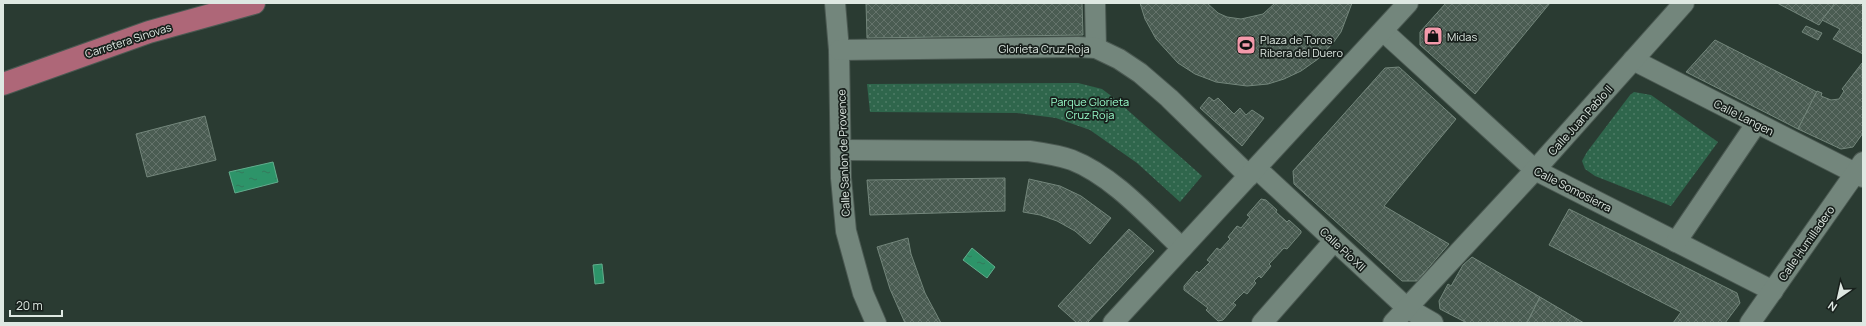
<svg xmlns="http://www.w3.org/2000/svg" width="1866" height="326" font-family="Manrope,sans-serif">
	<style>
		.park { fill: url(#park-dots) }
		.water { fill: url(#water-ripples); stroke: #62ad8d }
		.building { fill: url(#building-cross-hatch); stroke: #73867b }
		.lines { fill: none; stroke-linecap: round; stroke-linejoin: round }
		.minor-casing { stroke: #4b5952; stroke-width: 22 }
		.major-casing { stroke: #4b5952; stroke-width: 24 }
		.minor { stroke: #73867c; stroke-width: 20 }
		.major { stroke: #ae6778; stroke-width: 22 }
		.labels { text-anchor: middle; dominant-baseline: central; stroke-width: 3.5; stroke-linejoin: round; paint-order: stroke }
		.poi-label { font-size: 11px; fill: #dee8e2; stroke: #18201c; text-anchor: start }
		.street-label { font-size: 11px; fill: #dee8e2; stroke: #18201c }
		.park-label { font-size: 11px; fill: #98fac9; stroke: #18201c }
	</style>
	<defs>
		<pattern id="park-dots" width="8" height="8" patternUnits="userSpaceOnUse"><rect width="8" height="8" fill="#2f664c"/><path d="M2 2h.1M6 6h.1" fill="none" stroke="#4d7c66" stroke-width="1.8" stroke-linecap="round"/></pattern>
		<pattern id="water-ripples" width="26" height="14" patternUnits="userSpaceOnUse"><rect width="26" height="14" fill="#2d9469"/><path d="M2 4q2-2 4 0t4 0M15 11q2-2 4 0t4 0" fill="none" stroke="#35795c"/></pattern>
		<pattern id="building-cross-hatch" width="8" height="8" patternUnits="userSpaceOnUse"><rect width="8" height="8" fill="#4a5c52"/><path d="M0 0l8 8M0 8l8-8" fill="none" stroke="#64736b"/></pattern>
	</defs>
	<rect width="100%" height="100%" fill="#2a3b32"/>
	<g class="park">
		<polygon points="1078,83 1102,89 1114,98 1202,176 1180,202 1137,163 1090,130 1056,118 1017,113 870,112 867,84"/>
		<polygon points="1634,92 1651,95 1718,142 1671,206 1595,176 1585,169 1582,161 1587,152 1630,95"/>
	</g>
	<g class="water">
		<polygon points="273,162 278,182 235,193 229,172"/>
		<polygon points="972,248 995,267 987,278 963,260"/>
		<polygon points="602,264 604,283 595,284 593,265"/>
	</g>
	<g class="building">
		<polygon points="866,3 1082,3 1083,35 867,38"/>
		<polygon points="1140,3 1207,3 1218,13 1227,17 1241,19 1263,14 1275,3 1352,3 1341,32 1333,43 1318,59 1301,71 1284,79 1268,84 1247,86 1216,82 1195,74 1178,63 1156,39 1145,19"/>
		<polygon points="1446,3 1550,3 1475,94 1420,45 1420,32"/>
		<polygon points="1777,3 1835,3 1819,25"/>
		<polygon points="1835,3 1863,3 1863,54 1833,39 1840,29 1822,20"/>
		<polygon points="1806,26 1822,33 1818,40 1802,32"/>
		<polygon points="1715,40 1817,92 1798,129 1686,72"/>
		<polygon points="1862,63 1863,133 1853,147 1841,149 1798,129 1817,91 1822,93 1821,96 1831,100 1839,99 1844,91 1842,89"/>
		<polygon points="1399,67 1456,119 1384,206 1449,244 1417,281 1402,281 1294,184 1293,171 1385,68"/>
		<polygon points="1209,97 1214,101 1218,98 1234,114 1240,108 1246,115 1252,110 1264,118 1242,146 1200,108"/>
		<polygon points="205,116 216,160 147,177 136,134"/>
		<polygon points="1005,178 1005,211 870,215 867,180"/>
		<polygon points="1029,179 1060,186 1081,196 1111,218 1090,244 1075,231 1057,221 1040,215 1023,212"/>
		<polygon points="1261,199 1266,200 1277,210 1276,212 1287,222 1289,220 1301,231 1301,233 1287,249 1284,248 1269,264 1271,266 1261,278 1259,276 1254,281 1256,283 1247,294 1244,292 1233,303 1236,305 1223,320 1218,321 1206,310 1208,308 1184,290 1184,286 1197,271 1199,273 1210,262 1207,260 1217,248 1220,250 1230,239 1228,237 1237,226 1241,228 1250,217 1247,215"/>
		<polygon points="1569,209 1737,293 1740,303 1725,323 1673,323 1681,312 1549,245"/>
		<polygon points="1129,229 1154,251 1087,323 1077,323 1058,306"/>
		<polygon points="908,238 911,254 925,293 941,323 905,323 890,289 877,247"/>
		<polygon points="1472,257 1540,297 1527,323 1467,323 1440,309 1439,301 1448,284 1451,286 1463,265"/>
		<polygon points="1540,297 1584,323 1527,323"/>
	</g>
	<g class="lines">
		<defs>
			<g id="minor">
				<polyline points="835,3 839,50 841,178 846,231 863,293 876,323"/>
				<polyline points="1095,3 1096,48"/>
				<polyline points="1383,31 1535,170 1773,291"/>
				<polyline points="839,50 1078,47 1096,48 1119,59 1140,73 1169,98 1249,176"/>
				<polyline points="1633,60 1863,177"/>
				<path d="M841 150 1029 151C1043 153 1058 155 1072 160 1113 176 1150 218 1182 248"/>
				<polyline points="1256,168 1407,308 1433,323"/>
				<polyline points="1676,242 1756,124"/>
				<polyline points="1113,323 1408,3"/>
				<polyline points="1262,323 1334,241"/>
				<polyline points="1393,323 1535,170 1684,3"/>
				<polyline points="1750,323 1863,162"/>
			</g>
			<polyline id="major" points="3,84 149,32 254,3"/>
		</defs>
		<use href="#minor" class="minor-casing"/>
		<use href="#major" class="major-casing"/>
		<use href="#minor" class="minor"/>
		<use href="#major" class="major"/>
	</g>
	<defs>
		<symbol id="shop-square" viewBox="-11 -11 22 22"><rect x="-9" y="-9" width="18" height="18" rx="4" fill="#f39aab" stroke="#18201c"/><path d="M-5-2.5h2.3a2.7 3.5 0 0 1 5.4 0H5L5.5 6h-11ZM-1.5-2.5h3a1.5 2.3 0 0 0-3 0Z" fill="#111"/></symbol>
		<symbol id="stadium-square" viewBox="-11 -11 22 22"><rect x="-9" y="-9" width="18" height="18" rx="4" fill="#f39aab" stroke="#18201c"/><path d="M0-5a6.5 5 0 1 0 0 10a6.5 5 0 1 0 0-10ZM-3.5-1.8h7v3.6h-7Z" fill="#111"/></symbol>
	</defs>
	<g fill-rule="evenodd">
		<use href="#shop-square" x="1422" y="25" width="22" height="22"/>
		<use href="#stadium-square" x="1235" y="34" width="22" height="22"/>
	</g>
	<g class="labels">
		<g class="poi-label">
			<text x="1447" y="36">Midas</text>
			<text x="1260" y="39">Plaza de Toros<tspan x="1260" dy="13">Ribera del Duero</tspan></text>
		</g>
		<g class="street-label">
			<text transform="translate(128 40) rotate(-18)">Carretera Sinovas</text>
			<text x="1044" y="48">Glorieta Cruz Roja</text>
			<text transform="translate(1744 117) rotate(27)">Calle Langen</text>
			<text transform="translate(1580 120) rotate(-48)">Calle Juan Pablo II</text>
			<text transform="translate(843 153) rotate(-92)">Calle Sanlon de Provence</text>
			<text transform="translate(1573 189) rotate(27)">Calle Somosierra</text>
			<text transform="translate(1806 243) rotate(-55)">Calle Humilladero</text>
			<text transform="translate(1343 249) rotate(43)">Calle Pío XII</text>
		</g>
		<g class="park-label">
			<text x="1090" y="101">Parque Glorieta<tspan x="1090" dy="13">Cruz Roja</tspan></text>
		</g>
	</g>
	<rect width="1866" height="326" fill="none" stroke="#dee8e2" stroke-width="8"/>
	<g transform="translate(1838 298) rotate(214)" stroke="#18201c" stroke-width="3" paint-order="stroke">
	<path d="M0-3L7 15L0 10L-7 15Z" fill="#dee8e2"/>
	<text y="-6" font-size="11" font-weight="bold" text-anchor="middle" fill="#dee8e2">N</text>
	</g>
	<path d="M10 310v6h52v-6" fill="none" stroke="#dee8e2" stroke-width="2"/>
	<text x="16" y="310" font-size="12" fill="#dee8e2" stroke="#18201c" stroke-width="3" paint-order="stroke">20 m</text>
</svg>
